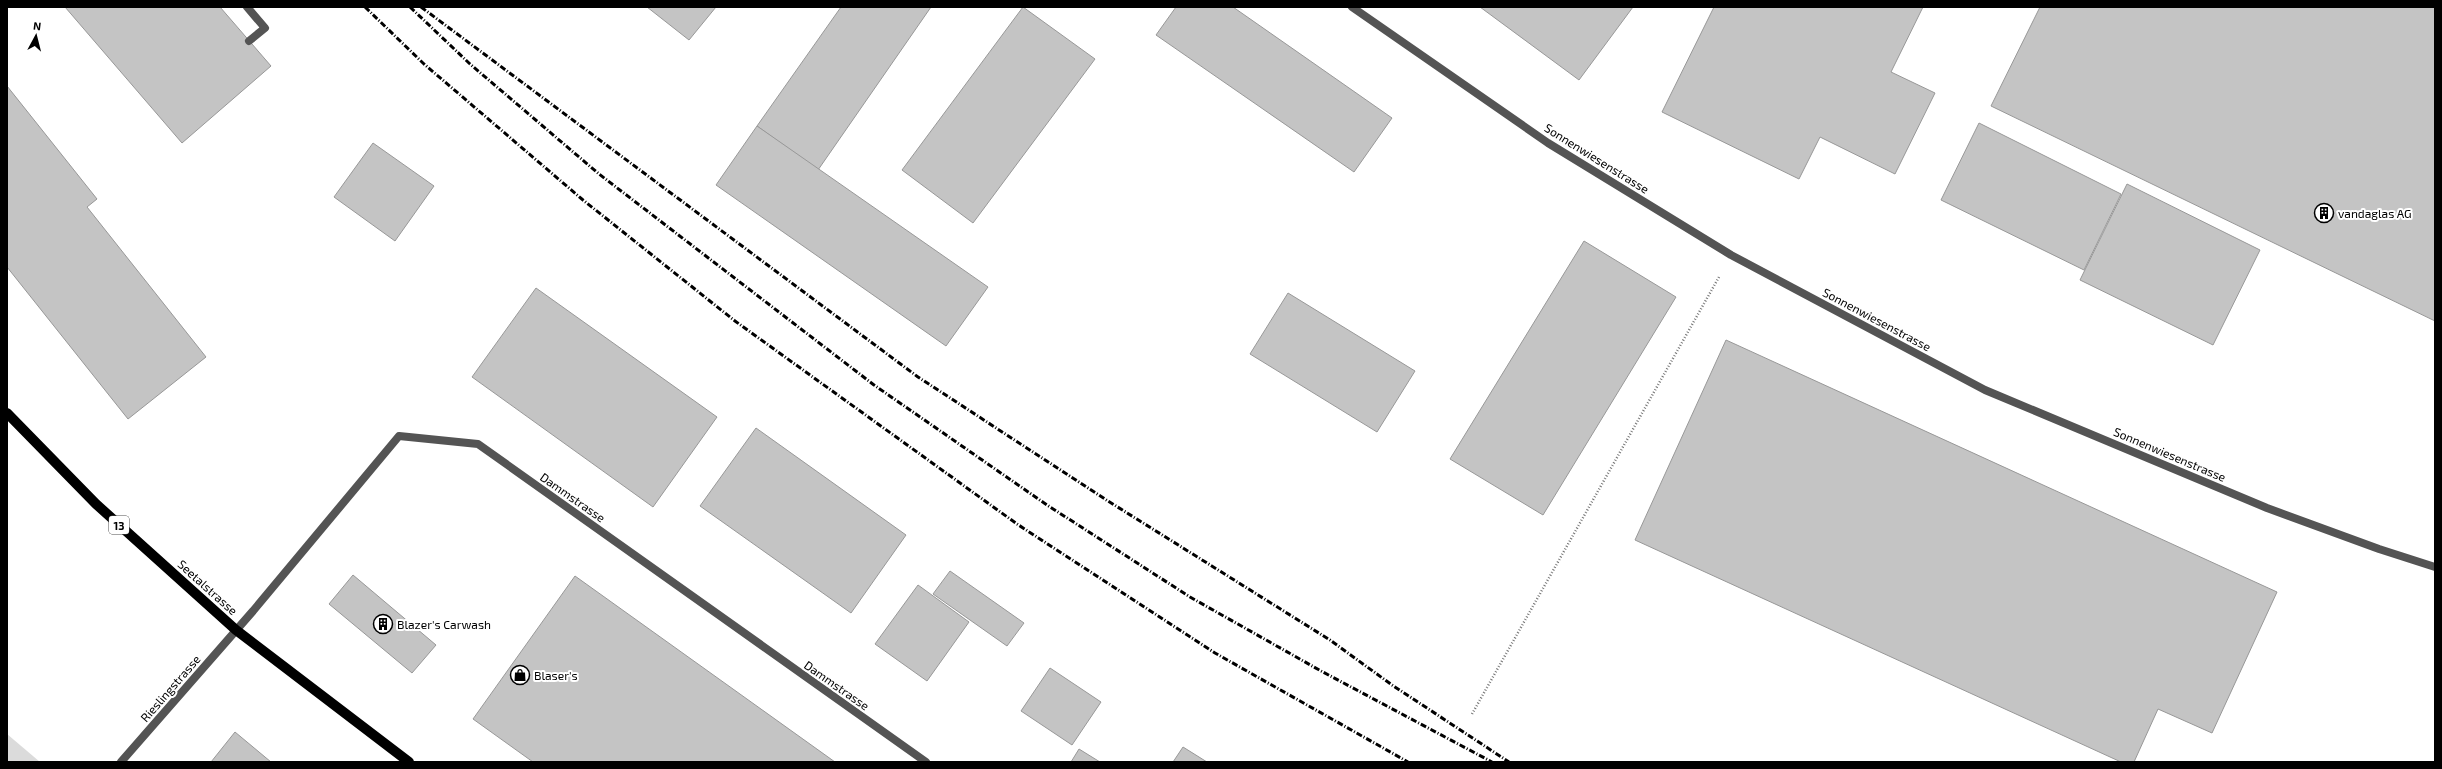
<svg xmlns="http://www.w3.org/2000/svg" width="2442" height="769" font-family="'Exo 2',sans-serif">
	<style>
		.green { fill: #dbdbdb }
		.building { fill: #c4c4c4; stroke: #989898 }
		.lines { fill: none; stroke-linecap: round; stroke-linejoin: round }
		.path { stroke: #767676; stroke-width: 2.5; stroke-dasharray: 1 2; stroke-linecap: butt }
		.service { stroke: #545454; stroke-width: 8 }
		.minor { stroke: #545454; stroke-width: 8 }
		.primary { stroke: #000; stroke-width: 10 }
		.rail { stroke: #000; stroke-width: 3; stroke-dasharray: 6 2 1 2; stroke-linecap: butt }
		.labels { text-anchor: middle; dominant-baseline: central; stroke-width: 4; stroke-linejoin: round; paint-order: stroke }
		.shield { fill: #fff; stroke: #4c4c4c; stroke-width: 1 }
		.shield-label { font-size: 11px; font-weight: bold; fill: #000 }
		.street-label { font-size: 12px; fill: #000; stroke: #fff }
		.poi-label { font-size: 12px; fill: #000; stroke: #fff; text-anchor: start }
	</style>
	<rect width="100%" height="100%" fill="#fff"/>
	<polygon class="green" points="7,734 40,762 7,762"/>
	<g class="building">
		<polygon points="65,7 220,7 271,66 182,143"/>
		<polygon points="647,7 716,7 689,40"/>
		<polygon points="841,7 931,7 818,170 757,126"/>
		<polygon points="1023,7 1095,59 973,223 902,170"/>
		<polygon points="1176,7 1233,7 1392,118 1354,172 1156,35"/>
		<polygon points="1480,7 1633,7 1579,80"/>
		<polygon points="1714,7 1923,7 1891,72 1935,93 1895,174 1820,137 1799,179 1662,112"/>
		<polygon points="2040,7 2435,7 2435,321 1991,106"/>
		<polygon points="7,86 97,199 87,207 206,357 128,419 7,267"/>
		<polygon points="1979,123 2121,194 2084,270 1941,200"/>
		<polygon points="757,126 988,287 946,346 716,185"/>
		<polygon points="373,143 434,186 395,241 334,197"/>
		<polygon points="2127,184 2260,250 2213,345 2080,280"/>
		<polygon points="1584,241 1676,297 1543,515 1450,459"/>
		<polygon points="536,288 717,417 653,507 472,377"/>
		<polygon points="1288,293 1415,371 1377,432 1250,354"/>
		<polygon points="1726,340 2277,592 2212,733 2158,709 2134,762 2121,762 1635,540"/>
		<polygon points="756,428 906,535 851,613 700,506"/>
		<polygon points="950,571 1024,623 1007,646 933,594"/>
		<polygon points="353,575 436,645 412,673 329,604"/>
		<polygon points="575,576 835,762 533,762 473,719"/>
		<polygon points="918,585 969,622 927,681 875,644"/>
		<polygon points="1050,668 1101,702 1072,745 1021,711"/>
		<polygon points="235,732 271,762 211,762"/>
		<polygon points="1183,747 1207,762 1173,762"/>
		<polygon points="1079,749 1100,762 1071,762"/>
	</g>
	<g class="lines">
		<polyline class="path" points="1472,714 1719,277"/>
		<polyline class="service" points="247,7 265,28 249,41"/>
		<g class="minor">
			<polyline points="1352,7 1548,143 1731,255 1985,390 2267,508 2379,549 2435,567"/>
			<polyline points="121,762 253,611 399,436 478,444 926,762"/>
		</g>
		<polyline class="primary" points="7,413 96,504 236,630 409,762"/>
		<g class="rail">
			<polyline points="365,7 424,64 583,200 735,321 1017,524 1215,653 1408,762"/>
			<polyline points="410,7 470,64 599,174 874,385 1047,505 1190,597 1321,671 1492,762"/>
			<polyline points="421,7 918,377 1108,501 1330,640 1392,685 1509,762"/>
		</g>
	</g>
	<defs>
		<symbol id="building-ring" viewBox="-11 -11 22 22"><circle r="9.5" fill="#fff" stroke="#000" stroke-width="1.5"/><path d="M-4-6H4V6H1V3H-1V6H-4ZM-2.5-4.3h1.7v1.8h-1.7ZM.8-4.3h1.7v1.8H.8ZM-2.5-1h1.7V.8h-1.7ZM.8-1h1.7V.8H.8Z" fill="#000"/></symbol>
		<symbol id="shop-ring" viewBox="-11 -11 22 22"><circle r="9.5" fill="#fff" stroke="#000" stroke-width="1.5"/><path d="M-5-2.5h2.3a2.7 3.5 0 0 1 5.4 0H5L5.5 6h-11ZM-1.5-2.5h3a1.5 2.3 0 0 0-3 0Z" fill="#000"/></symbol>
	</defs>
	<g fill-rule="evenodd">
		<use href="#building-ring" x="2313" y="202" width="22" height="22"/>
		<use href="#building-ring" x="372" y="613" width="22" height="22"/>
		<use href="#shop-ring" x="509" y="664" width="22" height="22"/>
	</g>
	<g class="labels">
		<rect class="shield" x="109" y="516" width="20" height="18" rx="3"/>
		<g class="shield-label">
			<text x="119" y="525">13</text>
		</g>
		<g class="street-label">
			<text transform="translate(1597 158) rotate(32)">Sonnenwiesenstrasse</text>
			<text transform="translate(1877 319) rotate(28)">Sonnenwiesenstrasse</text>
			<text transform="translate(2170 454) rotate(23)">Sonnenwiesenstrasse</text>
			<text transform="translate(573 497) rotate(35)">Dammstrasse</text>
			<text transform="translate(208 587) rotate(42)">Seetalstrasse</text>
			<text transform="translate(837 685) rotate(35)">Dammstrasse</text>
			<text transform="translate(170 688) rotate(-49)">Rieslingstrasse</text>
		</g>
		<g class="poi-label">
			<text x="2338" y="213">vandaglas AG</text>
			<text x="397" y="624">Blazer's Carwash</text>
			<text x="534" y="675">Blaser's</text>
		</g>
	</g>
	<rect width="2442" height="769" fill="none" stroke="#000000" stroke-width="16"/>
	<g transform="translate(36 36) rotate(7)" stroke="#ffffff" stroke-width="3" paint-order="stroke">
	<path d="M0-3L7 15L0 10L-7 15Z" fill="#000000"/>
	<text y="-6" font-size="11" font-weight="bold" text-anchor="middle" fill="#000000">N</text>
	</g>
</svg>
